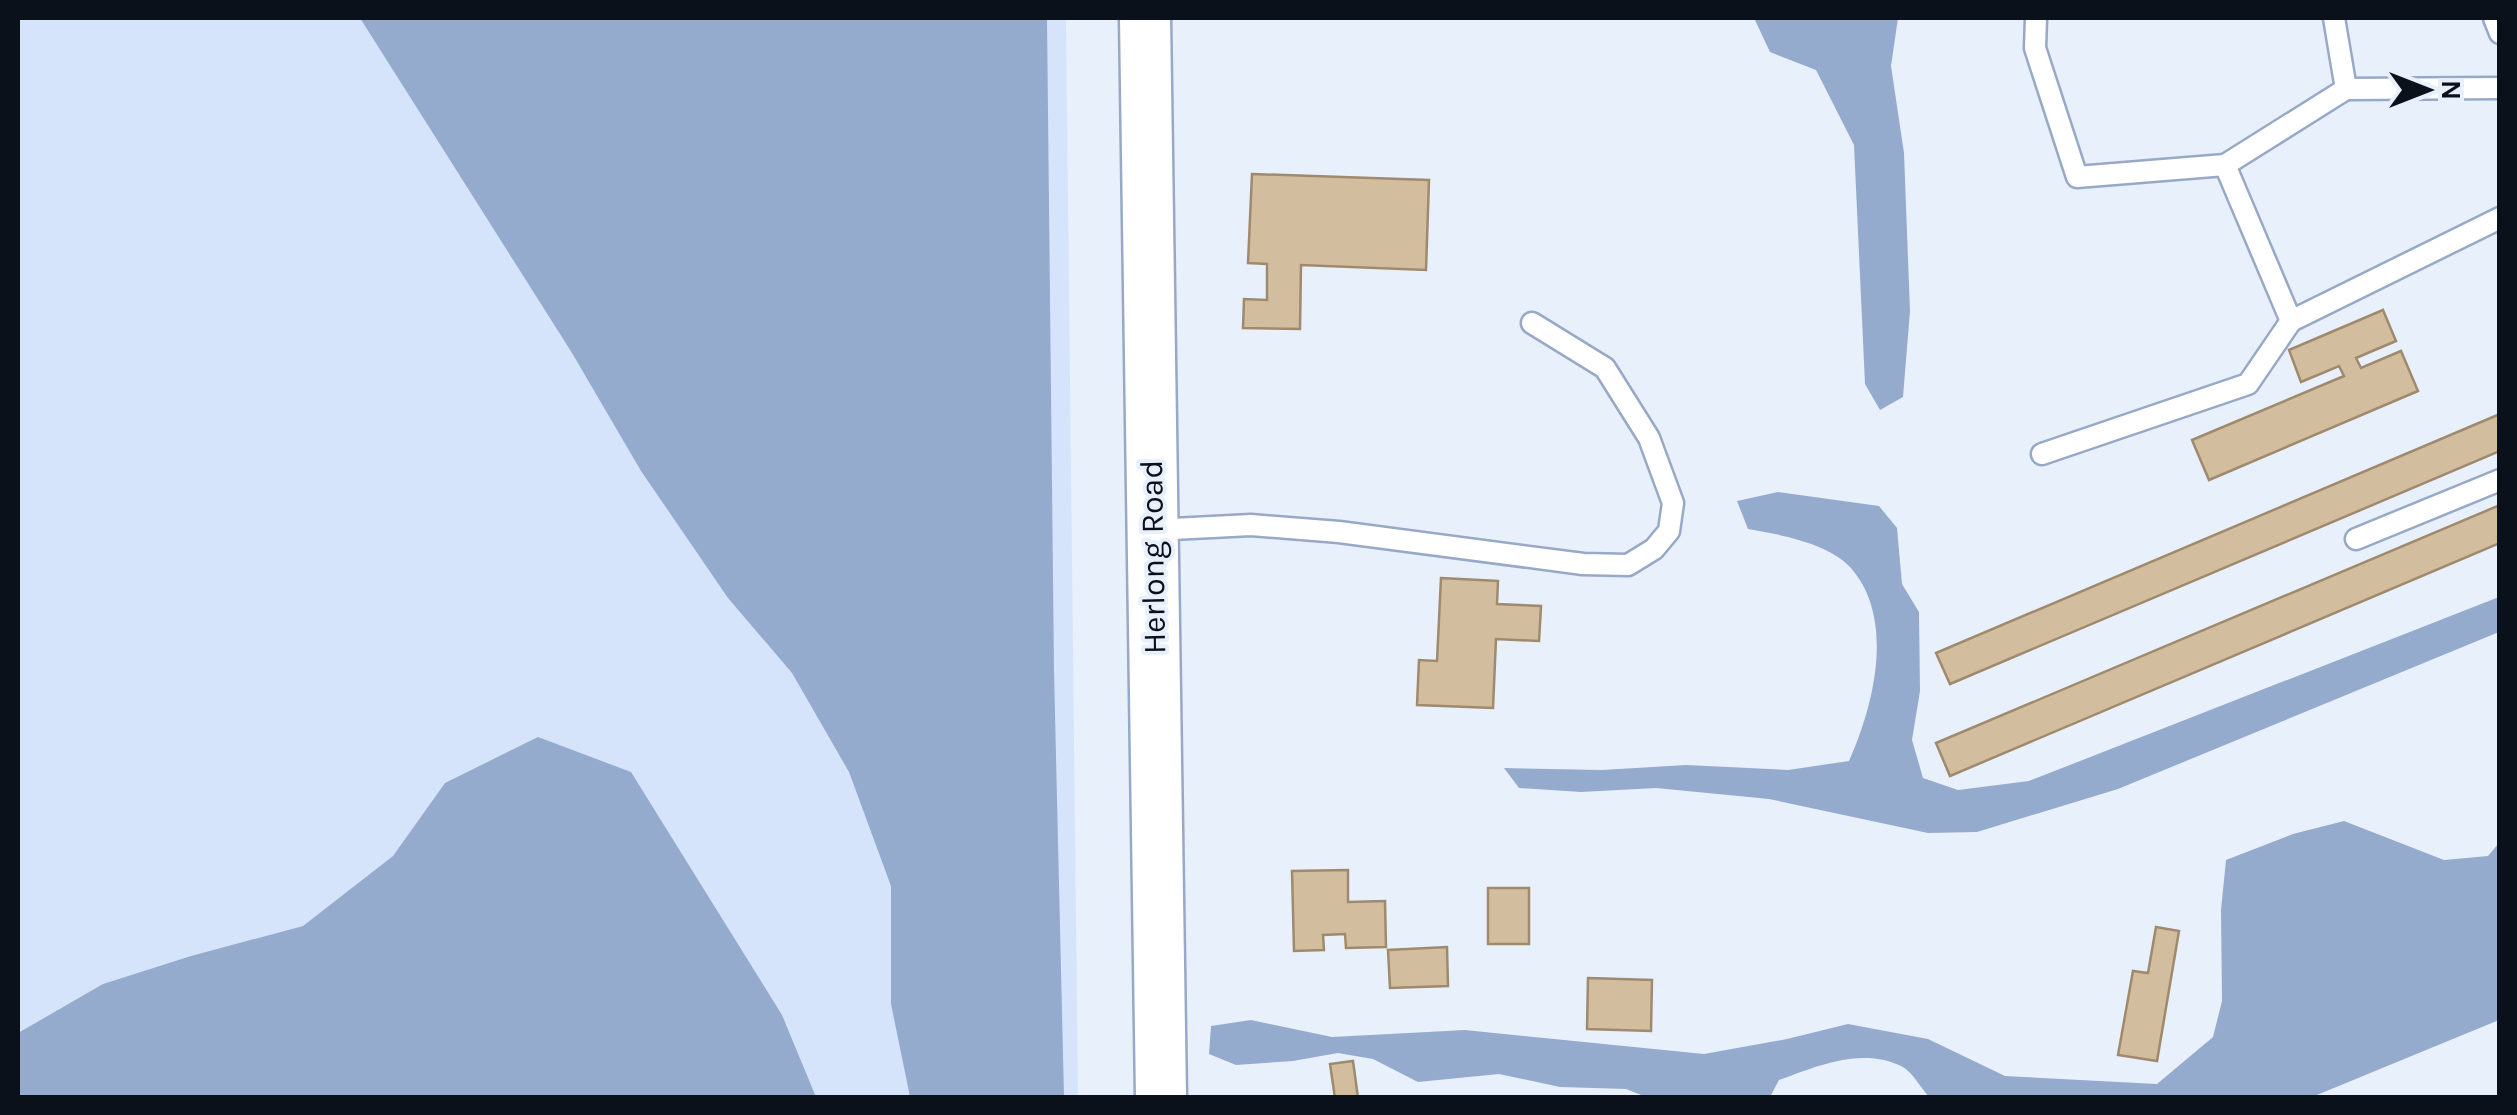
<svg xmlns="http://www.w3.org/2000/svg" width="2517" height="1115" font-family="Karla,sans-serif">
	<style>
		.built { fill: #d6e4fb }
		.forest { fill: #95abce }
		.building { fill: #d3bd9f; stroke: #9f8a6d; stroke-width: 2.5 }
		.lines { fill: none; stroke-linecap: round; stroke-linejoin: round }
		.service-casing { stroke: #97a9c6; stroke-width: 25 }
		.tertiary-casing { stroke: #97a9c6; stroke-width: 55 }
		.service { stroke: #fff; stroke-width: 20 }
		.tertiary { stroke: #fff; stroke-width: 50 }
		.labels { text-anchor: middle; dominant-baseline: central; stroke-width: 8; stroke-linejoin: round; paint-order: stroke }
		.street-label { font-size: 32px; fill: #0b111b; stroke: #e8f0fc }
	</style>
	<rect width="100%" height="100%" fill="#e8f0fc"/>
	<polygon class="built" points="18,18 1066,18 1078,1097 18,1097"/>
	<g class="forest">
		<polygon points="360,18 1047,18 1054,670 1064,1097 910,1097 891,1004 891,886 849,772 792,673 728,598 641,471 572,353"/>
		<polygon points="1754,18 1898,18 1891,66 1904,153 1910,311 1903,397 1880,410 1865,384 1854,145 1816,70 1770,52"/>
		<path d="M1778 492 1879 506 1897 528 1902 584 1919 612 1920 691 1912 740 1923 778 1958 790 2029 781 2499 597V632L2118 789 1977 832 1928 833 1769 799 1656 788 1581 792 1519 788 1504 768 1602 770 1686 765 1788 770 1849 761C1874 705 1896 618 1850 567 1828 543 1778 534 1748 529L1737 501Z"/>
		<polygon points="538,737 631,772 782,1015 816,1097 18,1097 18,1033 103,984 191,956 303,926 393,856 445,783"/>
		<path d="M2344 821 2444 860 2488 856 2499 843V1020L2312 1097H1929C1921 1088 1913 1073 1903 1067 1863 1046 1817 1066 1779 1080L1770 1097H1646L1626 1089 1560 1087 1499 1074 1418 1082 1373 1059 1338 1053 1293 1061 1236 1065 1209 1054 1211 1026 1251 1020 1332 1037 1465 1030 1704 1054 1787 1039 1848 1024 1928 1039 2005 1076 2157 1084 2213 1037 2222 1001 2221 910 2226 860 2293 834Z"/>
	</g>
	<g class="building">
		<polygon points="1252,174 1429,180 1426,270 1301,265 1300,329 1243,328 1244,299 1267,300 1267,264 1248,263"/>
		<polygon points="2383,310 2396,341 2356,358 2361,368 2401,351 2418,391 2209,480 2192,440 2344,376 2339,366 2301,382 2289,350"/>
		<polygon points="2500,414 2500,451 1950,684 1936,653"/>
		<polygon points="2500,505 2500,543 1950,776 1936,743"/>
		<polygon points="1441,578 1498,581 1497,604 1541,606 1539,641 1496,639 1493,708 1417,705 1419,660 1437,661"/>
		<polygon points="1348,870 1348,902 1385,901 1386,947 1346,948 1345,934 1323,935 1324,950 1294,951 1292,871"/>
		<rect x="1488" y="888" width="41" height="56"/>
		<polygon points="2156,927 2179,931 2157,1061 2118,1055 2133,971 2148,973"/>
		<polygon points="1447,947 1448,986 1390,988 1388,950"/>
		<polygon points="1588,978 1652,980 1651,1031 1587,1029"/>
		<polygon points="1353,1061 1358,1098 1335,1098 1330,1064"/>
	</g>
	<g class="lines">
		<defs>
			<g id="service">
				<polyline points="2036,18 2035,48 2077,177 2225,165 2346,89 2334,18"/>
				<polyline points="2494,18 2500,33"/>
				<polyline points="2346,89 2500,88"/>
				<polyline points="2225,165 2291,321 2500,218"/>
				<polyline points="2042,454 2248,384 2291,321"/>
				<polyline points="1153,530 1251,525 1339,532 1583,564 1628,565 1654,549 1669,531 1673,503 1649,438 1605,368 1532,323"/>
				<polyline points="2356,539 2500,480"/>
			</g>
			<polyline id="tertiary" points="1145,18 1161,1098"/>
		</defs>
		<use href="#service" class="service-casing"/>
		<use href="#tertiary" class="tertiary-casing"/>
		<use href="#service" class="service"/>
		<use href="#tertiary" class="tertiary"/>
	</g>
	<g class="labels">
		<g class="street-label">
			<text transform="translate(1153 557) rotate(-91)">Herlong Road</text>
		</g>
	</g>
	<rect width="2517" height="1115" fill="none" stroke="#0b111b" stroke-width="40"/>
	<g transform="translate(2427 90) rotate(90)" stroke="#e8f0fc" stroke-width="8" paint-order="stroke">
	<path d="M0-8L18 38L0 25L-18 38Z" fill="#0b111b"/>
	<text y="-15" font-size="28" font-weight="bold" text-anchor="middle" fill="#0b111b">N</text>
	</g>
</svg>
